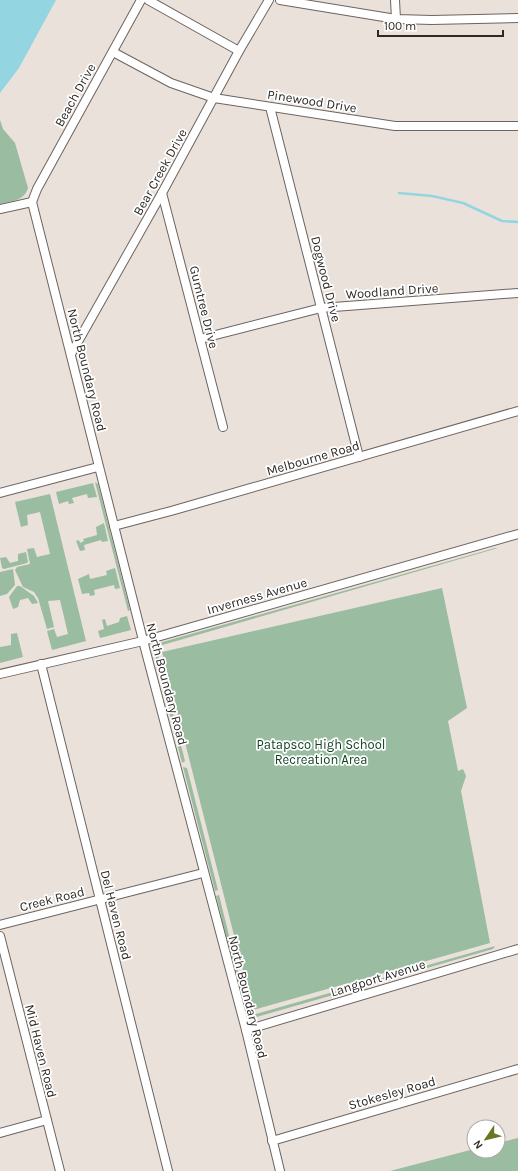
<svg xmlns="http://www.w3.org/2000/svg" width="518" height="1171" font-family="Karla,sans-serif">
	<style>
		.green { fill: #9abca0 }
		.water { fill: #93d6e1 }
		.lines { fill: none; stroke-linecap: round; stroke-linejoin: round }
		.stream { stroke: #93d6e1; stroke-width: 2.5 }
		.minor-casing { stroke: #6d645f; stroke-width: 10 }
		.minor { stroke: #fff; stroke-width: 8 }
		.labels { text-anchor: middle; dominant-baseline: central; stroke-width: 3.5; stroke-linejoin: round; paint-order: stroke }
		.street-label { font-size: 13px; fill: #2c2926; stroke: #fff }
		.park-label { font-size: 13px; fill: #0b3e1c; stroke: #fff }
	</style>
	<rect width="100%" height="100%" fill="#ebe1db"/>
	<g class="green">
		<path d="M0 120 3 129 15 143 28 188C24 201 12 201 0 204Z"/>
		<polygon points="95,482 98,484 130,610 128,611"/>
		<polygon points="93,483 97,497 88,498 87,494 72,498 74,503 69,504 68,501 59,504 56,492"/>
		<polygon points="50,494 86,641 52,650 47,631 54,629 57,637 68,634 60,600 48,601 54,627 47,629 38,598 34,592 23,587 15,570 17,567 30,564 27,549 34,548 37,557 50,554 40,512 27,515 28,525 21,527 15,502"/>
		<polygon points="104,523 108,541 102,542 101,540 84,545 85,550 80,551 76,541 79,540 80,543 84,541 83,539 97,535 96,527"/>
		<polygon points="495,548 498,548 159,646 159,643"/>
		<polygon points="26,552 28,562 27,563 4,569 2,568 0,558 6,557 10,563 18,561 18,554"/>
		<polygon points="115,568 120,588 115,589 114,585 94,590 95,595 90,596 89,593 82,594 78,579 89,574 90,579 107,575 106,571"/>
		<polygon points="13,569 15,585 7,594 0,596 0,572"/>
		<polygon points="17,586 20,586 34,596 38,603 32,604 28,598 20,600 18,607 13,609 9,597"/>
		<polygon points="442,588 467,708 448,721 458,771 463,769 466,776 461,791 490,943 253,1010 162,652"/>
		<polygon points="127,616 131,630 100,638 98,631 104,629 102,620 105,619 107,626 119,622 120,618"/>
		<polygon points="17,633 23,657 0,663 0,647 11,645 11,634"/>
		<polygon points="157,650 185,761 182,763 154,651"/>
		<polygon points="183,767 187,768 218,890 215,891"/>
		<polygon points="219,895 248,1012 245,1013 217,899 216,896"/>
		<polygon points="495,946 493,949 253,1018 252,1015"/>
		<polygon points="518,1138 518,1171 390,1171 474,1149 474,1151 498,1151 498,1143"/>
	</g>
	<polygon class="water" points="0,0 56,0 19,68 0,93"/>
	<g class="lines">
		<polyline class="stream" points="399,193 432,196 463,203 502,221 518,222"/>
		<defs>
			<g id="minor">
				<polyline points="148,0 239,51"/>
				<polyline points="280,0 396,19 432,20 518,18"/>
				<polyline points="395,0 396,19"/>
				<polyline points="113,52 171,83 214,98 395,126 518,126"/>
				<polyline points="270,107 359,457"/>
				<polyline points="162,193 223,427"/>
				<polyline points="32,202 146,652 246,1030 280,1171"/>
				<polyline points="32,202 37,189 141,0"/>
				<polyline points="0,209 32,202"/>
				<polyline points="200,339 321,308 518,293"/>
				<polyline points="71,354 162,193 239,51 269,0"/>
				<polyline points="0,493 98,467"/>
				<polyline points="114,526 171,511 518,411"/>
				<polyline points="41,664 168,1171"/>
				<polyline points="0,674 143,641 518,534"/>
				<polyline points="0,925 203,873"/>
				<polyline points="0,936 60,1171"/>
				<polyline points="246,1030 518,949"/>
				<polyline points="0,1133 47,1120"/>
				<polyline points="272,1141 518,1069"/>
			</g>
		</defs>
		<use href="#minor" class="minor-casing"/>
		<use href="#minor" class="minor"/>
	</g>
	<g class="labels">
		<g class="street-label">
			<text transform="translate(75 95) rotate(-61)">Beach Drive</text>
			<text transform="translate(312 101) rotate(9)">Pinewood Drive</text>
			<text transform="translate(160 172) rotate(-61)">Bear Creek Drive</text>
			<text transform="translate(326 279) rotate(76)">Dogwood Drive</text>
			<text transform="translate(392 291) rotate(-4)">Woodland Drive</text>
			<text transform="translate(204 307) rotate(76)">Gumtree Drive</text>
			<text transform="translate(87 370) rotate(76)">North Boundary Road</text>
			<text transform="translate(313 458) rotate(-16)">Melbourne Road</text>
			<text transform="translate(257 596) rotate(-16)">Inverness Avenue</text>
			<text transform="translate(167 684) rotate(75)">North Boundary Road</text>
			<text transform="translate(52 899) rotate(-14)">Creek Road</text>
			<text transform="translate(116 915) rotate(76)">Del Haven Road</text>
			<text transform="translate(378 978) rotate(-17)">Langport Avenue</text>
			<text transform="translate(248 997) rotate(76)">North Boundary Road</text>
			<text transform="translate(41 1051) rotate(76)">Mid Haven Road</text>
			<text transform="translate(392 1093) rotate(-16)">Stokesley Road</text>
		</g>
		<g class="park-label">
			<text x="321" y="744">Patapsco High School<tspan x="321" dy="15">Recreation Area</tspan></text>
		</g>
	</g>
	<g transform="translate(486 1139) rotate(235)"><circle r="19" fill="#ffffff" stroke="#aba9a8"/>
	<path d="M0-3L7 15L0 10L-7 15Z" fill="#697521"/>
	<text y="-6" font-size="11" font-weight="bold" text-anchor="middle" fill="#2c2926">N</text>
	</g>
	<path d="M378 30v6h125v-6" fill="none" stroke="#2c2926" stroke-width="2"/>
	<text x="384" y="30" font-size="12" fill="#2c2926" stroke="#ffffff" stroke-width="3" paint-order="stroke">100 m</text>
</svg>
